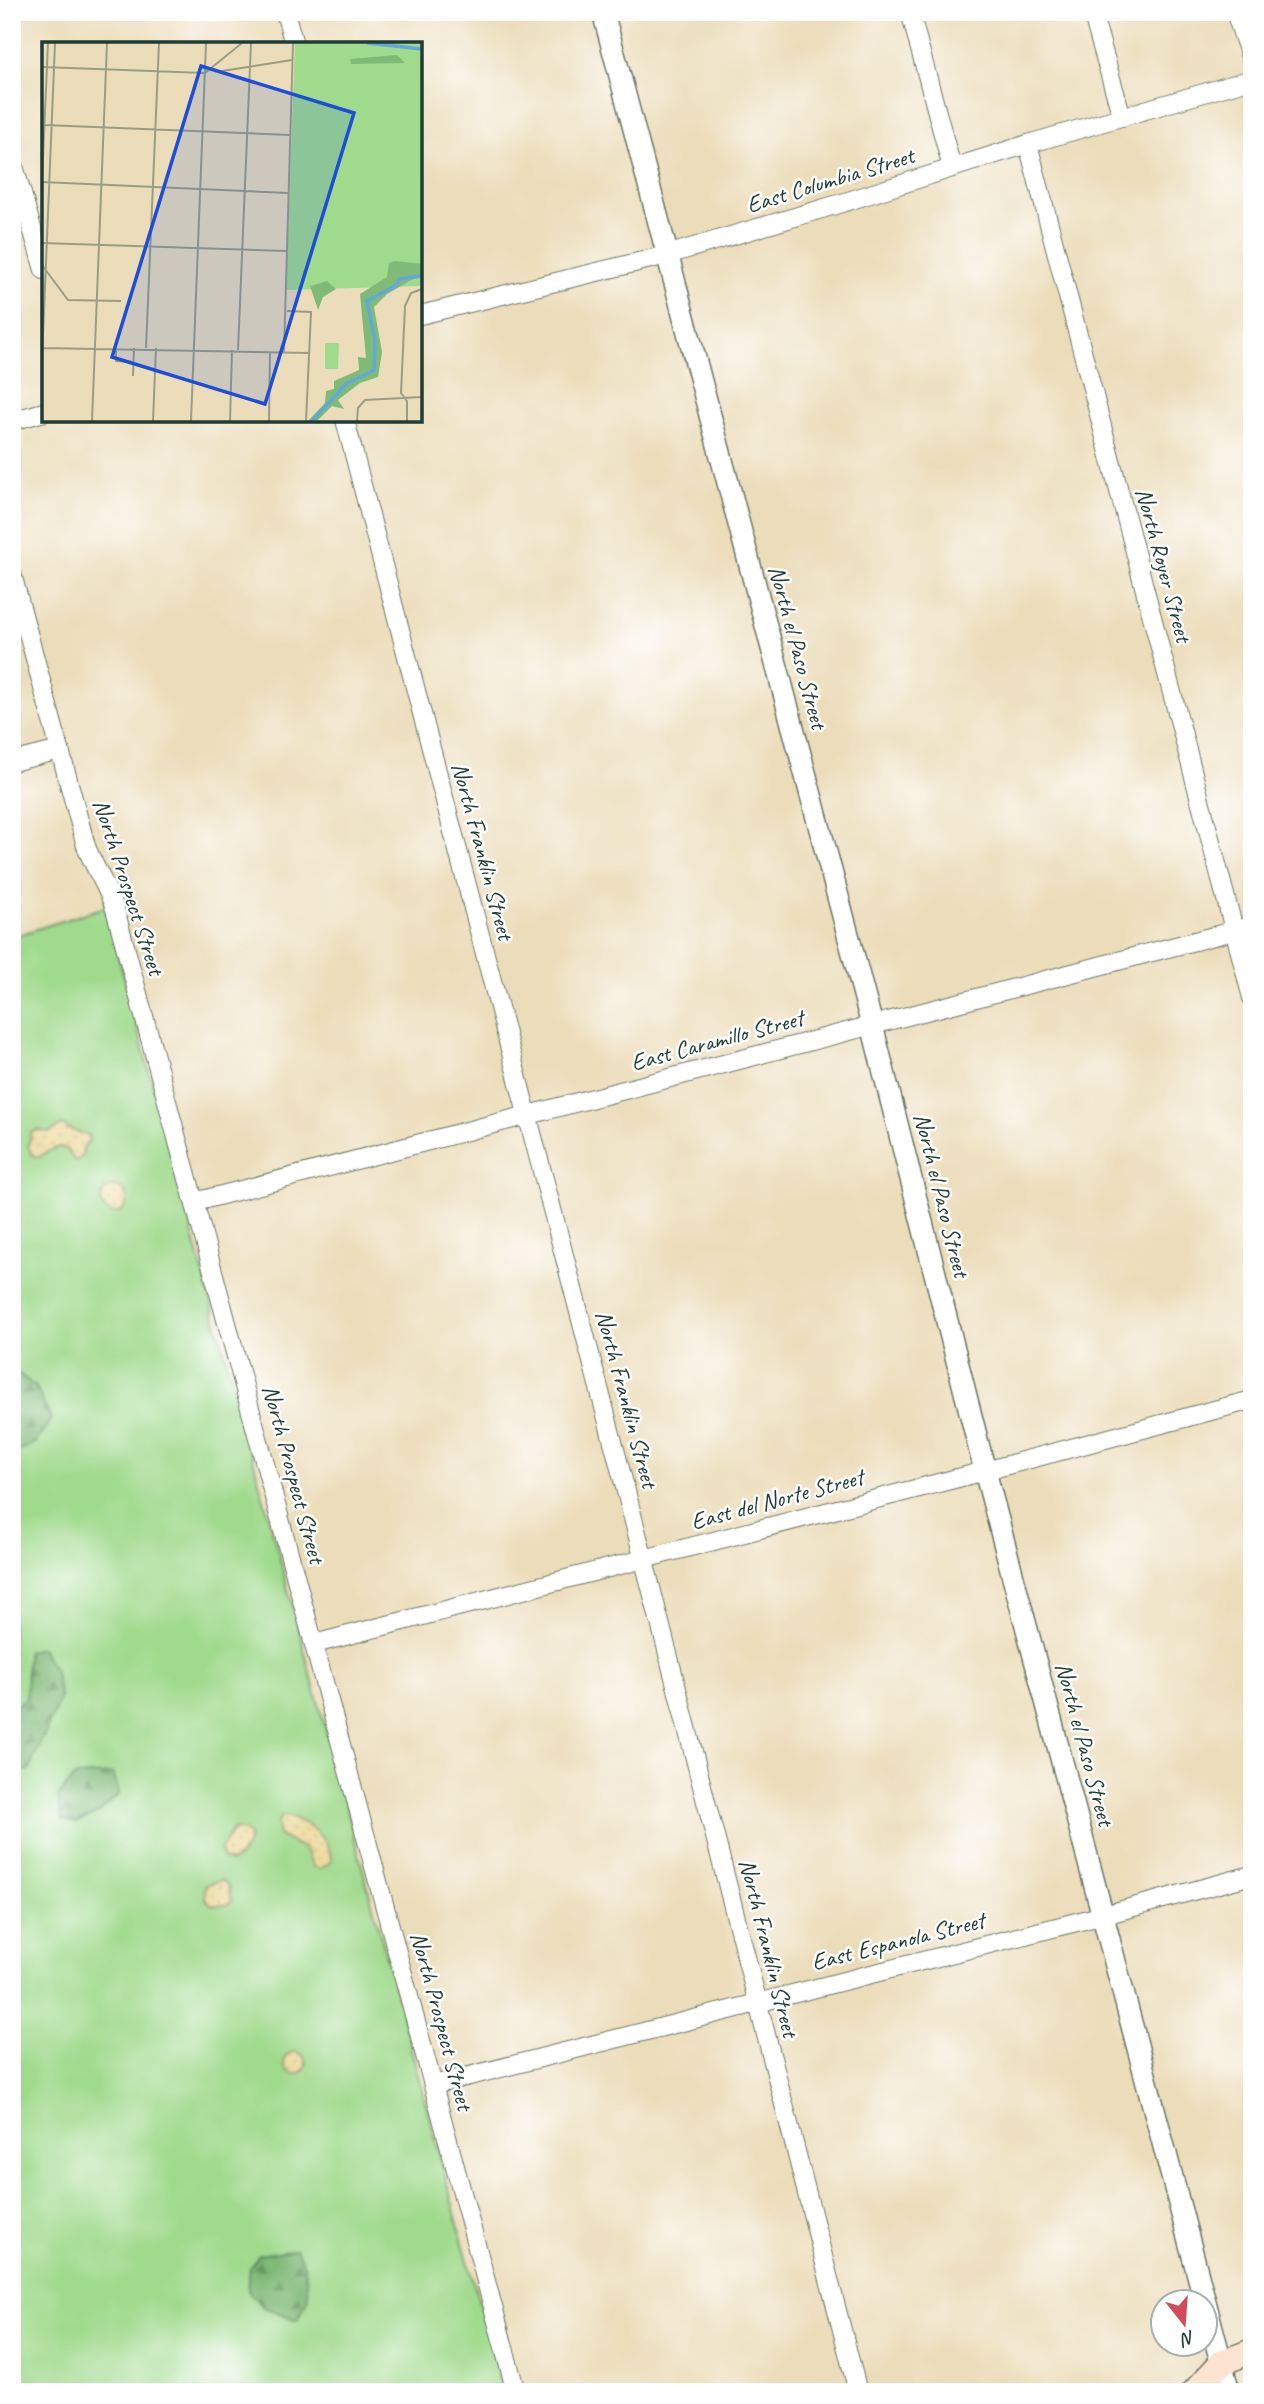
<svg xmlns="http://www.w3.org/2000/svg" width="1264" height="2404" font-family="Caveat,sans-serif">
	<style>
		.green { fill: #a0da8d; stroke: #608c60; stroke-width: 2 }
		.forest { fill: url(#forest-firs); stroke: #507c56; stroke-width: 2 }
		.sand { fill: url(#sand-dots); stroke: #868c69; stroke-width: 2 }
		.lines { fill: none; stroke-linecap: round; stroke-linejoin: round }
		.minor-casing { stroke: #677563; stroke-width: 20 }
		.tertiary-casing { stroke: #677563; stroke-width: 24 }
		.secondary-casing { stroke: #677563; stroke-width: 27 }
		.minor { stroke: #fff; stroke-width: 18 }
		.tertiary { stroke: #fff; stroke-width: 21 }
		.secondary { stroke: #fde4d0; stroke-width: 24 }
		.labels { text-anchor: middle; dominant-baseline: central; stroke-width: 5; stroke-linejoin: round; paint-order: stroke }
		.street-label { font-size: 24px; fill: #1f3d34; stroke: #fff }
		.inset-river { fill: none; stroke: #60a9d7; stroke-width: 3.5 }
		.inset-road { fill: none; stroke: #9a9d84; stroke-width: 2 }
		.view { fill: #1d4ed8; fill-opacity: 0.15; stroke: #1d4ed8; stroke-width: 3.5 }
		.inset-edge { fill: none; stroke: #1f3d34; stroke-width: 3.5 }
	</style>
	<defs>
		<pattern id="forest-firs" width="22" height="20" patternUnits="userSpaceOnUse" patternTransform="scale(1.75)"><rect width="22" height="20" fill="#80ba78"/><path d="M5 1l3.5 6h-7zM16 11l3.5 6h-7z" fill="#689863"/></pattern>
		<pattern id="sand-dots" width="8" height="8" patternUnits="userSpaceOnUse" patternTransform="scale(1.75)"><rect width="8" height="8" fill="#eeda9e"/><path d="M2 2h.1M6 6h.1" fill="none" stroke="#ccbc89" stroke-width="1.8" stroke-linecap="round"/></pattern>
	</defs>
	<rect width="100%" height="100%" fill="#fff"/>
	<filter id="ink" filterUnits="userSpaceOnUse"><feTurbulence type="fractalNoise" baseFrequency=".0143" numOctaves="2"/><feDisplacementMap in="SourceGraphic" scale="14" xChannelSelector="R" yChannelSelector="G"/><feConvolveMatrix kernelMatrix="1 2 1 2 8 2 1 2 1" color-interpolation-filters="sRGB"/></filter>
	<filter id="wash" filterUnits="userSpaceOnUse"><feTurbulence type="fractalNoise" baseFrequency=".00686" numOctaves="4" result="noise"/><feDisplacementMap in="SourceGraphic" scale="28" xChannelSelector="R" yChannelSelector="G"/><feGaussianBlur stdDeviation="1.57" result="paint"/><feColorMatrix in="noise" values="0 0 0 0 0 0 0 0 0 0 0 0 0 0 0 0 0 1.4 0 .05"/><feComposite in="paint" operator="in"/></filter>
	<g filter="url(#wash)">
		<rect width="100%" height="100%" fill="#ecddba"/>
		<polygon class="green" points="105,907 503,2392 12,2392 12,937"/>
		<g class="forest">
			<polygon points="12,1368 36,1388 51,1419 36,1442 13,1454"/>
			<polygon points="41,1648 55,1671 60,1698 29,1770 12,1774 12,1709 26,1698 27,1651"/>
			<polygon points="113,1774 119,1794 99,1813 76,1823 62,1820 58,1796 76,1776"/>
			<polygon points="296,2249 305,2267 308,2298 298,2320 263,2307 248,2291 250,2267 259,2255"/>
		</g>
		<g class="sand">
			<path d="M62 1125 71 1130 89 1135V1141L83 1148 82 1157 75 1161C72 1158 70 1153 67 1150 59 1142 46 1154 38 1157L32 1155 28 1147 31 1133 37 1130 50 1132Z"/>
			<circle cx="114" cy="1200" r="13"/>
			<path d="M282 1816C303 1817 332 1839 331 1862L319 1869 313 1866 305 1849 279 1836 277 1822Z"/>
			<path d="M234 1829 243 1830 249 1835C249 1846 241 1858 231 1862L223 1859 220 1850C226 1843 228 1836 234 1829Z"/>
			<polygon points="222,1880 228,1885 232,1901 226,1905 212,1905 205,1899 205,1885"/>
			<circle cx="295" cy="2063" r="11"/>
		</g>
	</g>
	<g filter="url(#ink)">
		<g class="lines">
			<defs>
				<g id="minor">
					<polyline points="285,12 294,44"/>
					<polyline points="910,12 952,168"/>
					<polyline points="1092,12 1122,117"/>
					<polyline points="1235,12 1252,62"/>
					<polyline points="1028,144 1252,998"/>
					<polyline points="12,159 44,270"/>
					<polyline points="420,315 667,255 845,202 1028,144 1252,79"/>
					<polyline points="345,420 633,1518 858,2392"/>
					<polyline points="12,421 44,412"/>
					<path d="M12 574 86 846C94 868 108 887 115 909L516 2392"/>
					<polyline points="12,762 60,750"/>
					<polyline points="195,1202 1252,926"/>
					<polyline points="314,1644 985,1471 1252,1400"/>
					<polyline points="434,2085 1104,1915 1252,1875"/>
				</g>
				<polyline id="tertiary" points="603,12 872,1025 985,1471 1229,2392"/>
				<polyline id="secondary" points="1194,2392 1221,2363 1252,2351"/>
			</defs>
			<use href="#minor" class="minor-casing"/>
			<use href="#tertiary" class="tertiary-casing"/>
			<use href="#secondary" class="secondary-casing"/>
			<use href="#minor" class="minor"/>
			<use href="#tertiary" class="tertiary"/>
			<use href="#secondary" class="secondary"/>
		</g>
	</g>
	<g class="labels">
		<g class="street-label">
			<text transform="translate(830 180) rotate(-17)">East Columbia Street</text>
			<text transform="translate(1164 565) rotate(75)">North Royer Street</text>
			<text transform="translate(798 647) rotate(75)">North el Paso Street</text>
			<text transform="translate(483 851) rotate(75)">North Franklin Street</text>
			<text transform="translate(129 887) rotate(72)">North Prospect Street</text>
			<text transform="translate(717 1040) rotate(-15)">East Caramillo Street</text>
			<text transform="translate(942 1195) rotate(76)">North el Paso Street</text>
			<text transform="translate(627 1399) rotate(75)">North Franklin Street</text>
			<text transform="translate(294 1474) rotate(75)">North Prospect Street</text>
			<text transform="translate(777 1499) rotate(-15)">East del Norte Street</text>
			<text transform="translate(1085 1744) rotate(75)">North el Paso Street</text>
			<text transform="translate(898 1941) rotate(-14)">East Espanola Street</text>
			<text transform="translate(769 1948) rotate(76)">North Franklin Street</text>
			<text transform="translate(442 2021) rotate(75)">North Prospect Street</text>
		</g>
	</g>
	<g transform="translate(42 42)">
		<rect width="380" height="380" fill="#ecddba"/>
		<path d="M253 1H380V244L244 248ZM283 301H297L296 327H283Z" fill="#a0da8d"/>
		<path d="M355 13 363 21 309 22 308 17ZM352 219 380 222V232L345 252 332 265 340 310 336 335 318 341 296 358 302 367 290 364 275 379H266L283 361 284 349 292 347V339L317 328 316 315 324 316 318 252 345 235 347 221ZM285 239 294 247 281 255 276 268 268 244Z" fill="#80ba78"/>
		<path class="inset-river" d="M325 1 380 7M270 379 304 342 332 328 333 298 325 259 355 243 357 237 380 234"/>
		<path class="inset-road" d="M0 25 163 31 200 1M180 29 250 18M2 83 248 93M0 139 6 1M0 140 246 151M0 201 244 209M0 223 26 258 79 259M245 269 269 270 264 379M0 306 268 311M74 306V319L91 320M104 306 117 1M196 308 209 1M242 310 251 1M0 318 13 1M91 334 92 306M50 379 65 1M111 379 114 306M149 379 164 1M188 379 190 308M227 379 228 310M315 379 316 366 323 358 380 355M365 379V359L359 351 363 264 369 251 380 247"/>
		<path class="view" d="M159 24 312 71 223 362 70 315Z"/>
		<rect width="380" height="380" class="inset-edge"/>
	</g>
	<rect width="1264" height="2404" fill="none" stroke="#fff" stroke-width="42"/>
	<g transform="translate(1184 2323) rotate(163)"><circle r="33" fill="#ffffff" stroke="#a5b1ae" stroke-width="2"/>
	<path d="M0-5L12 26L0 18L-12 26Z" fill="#d1495b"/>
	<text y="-10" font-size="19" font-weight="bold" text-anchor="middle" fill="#1f3d34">N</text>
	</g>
</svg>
